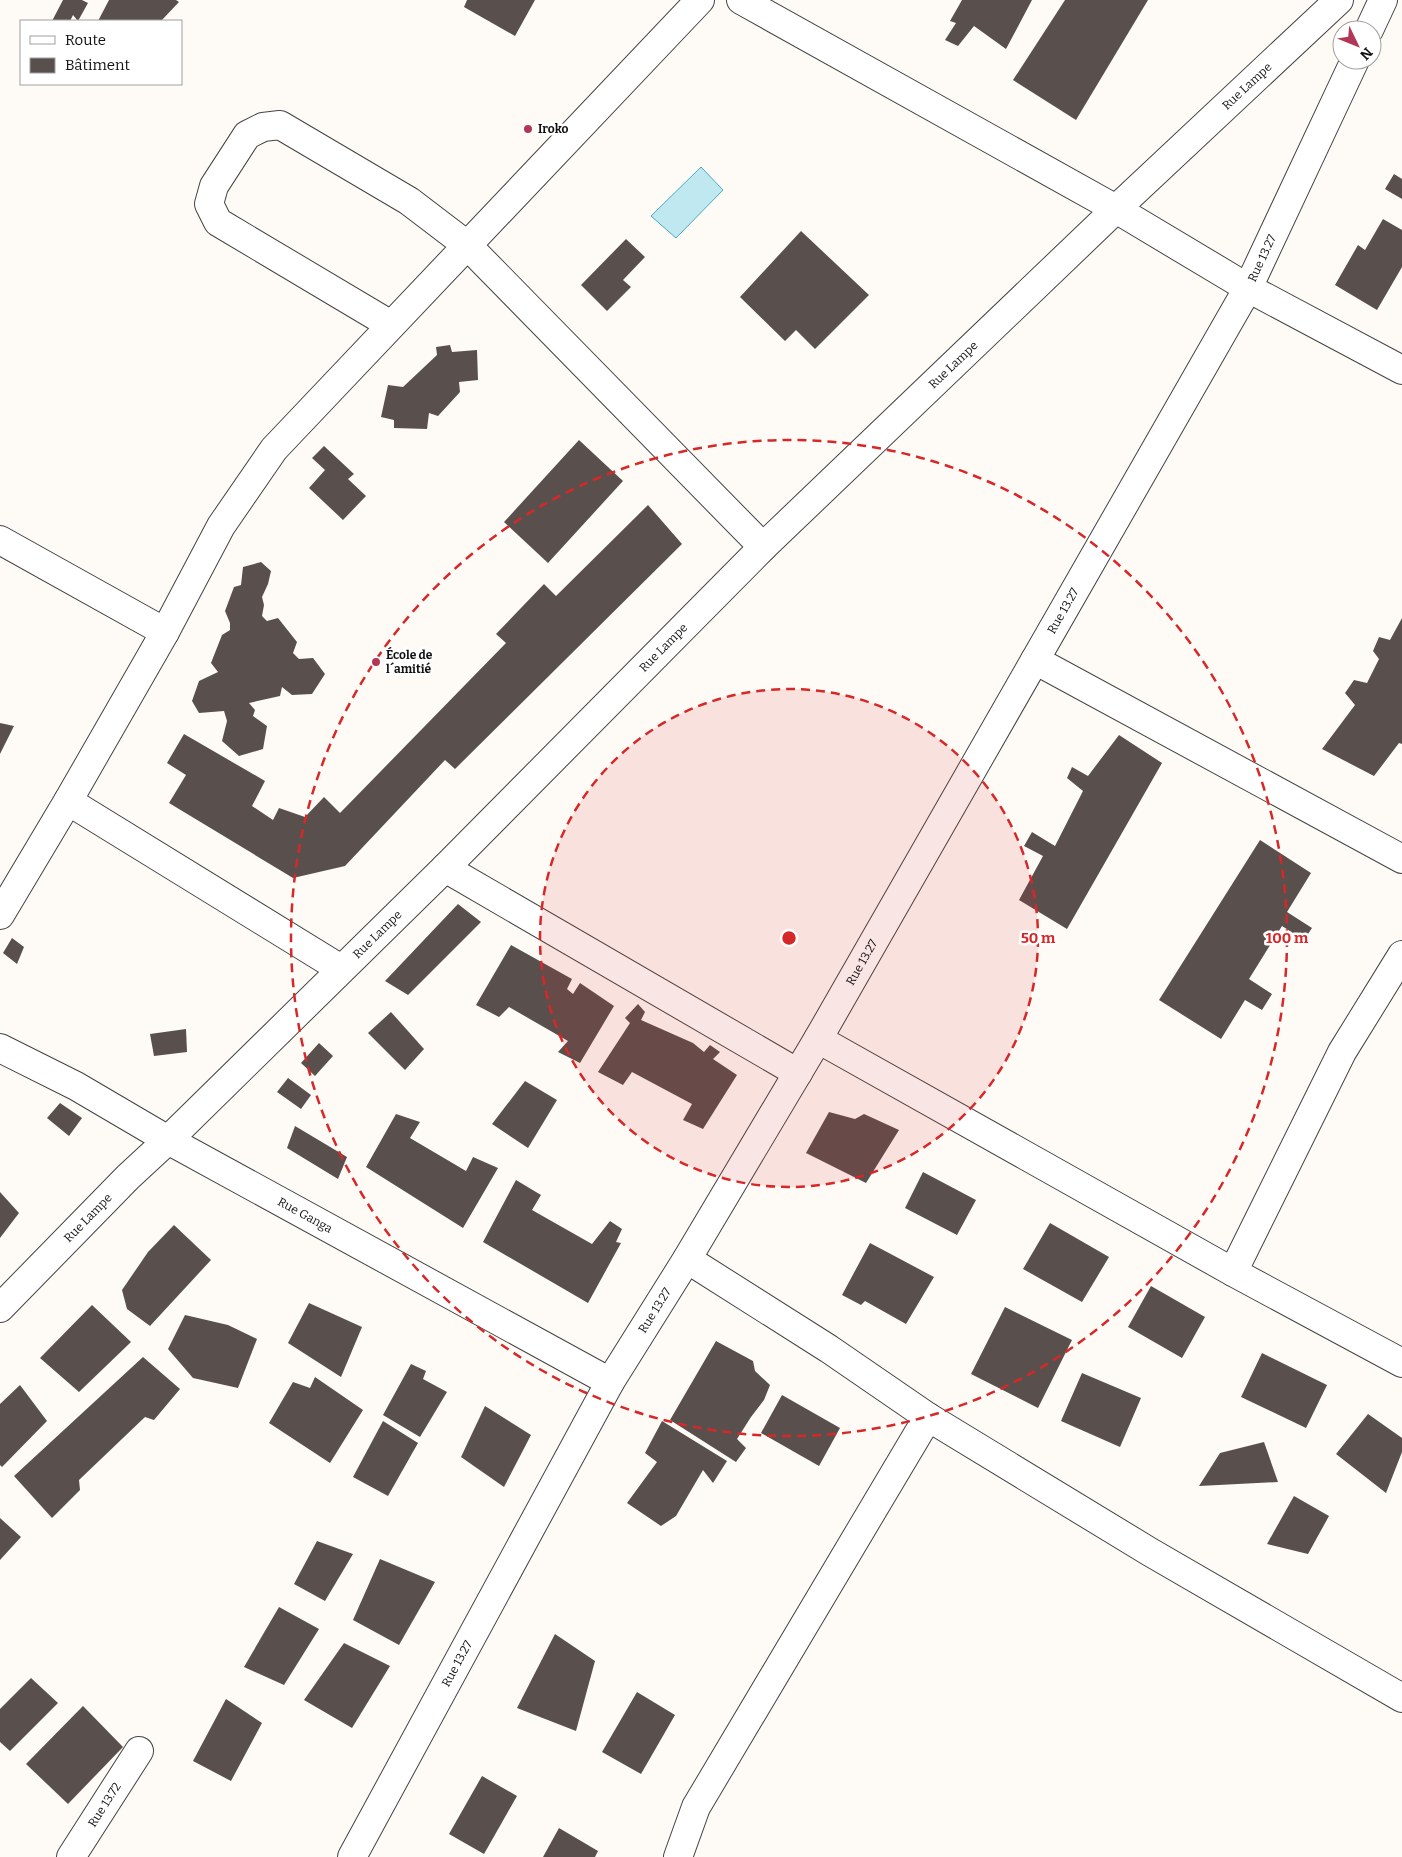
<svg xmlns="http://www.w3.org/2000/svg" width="1402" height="1857" font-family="Bitter,serif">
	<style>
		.water { fill: #bfe8f1; stroke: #4daac1 }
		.building { fill: #59504e }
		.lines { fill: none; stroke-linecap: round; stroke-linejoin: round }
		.minor-casing { stroke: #444; stroke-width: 30 }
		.minor { stroke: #fff; stroke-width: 28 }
		.ring { fill: none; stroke: #d62828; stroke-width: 2.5; stroke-dasharray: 9 6 }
		.poi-dot { fill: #b43656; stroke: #fff; stroke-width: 2 }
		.labels { text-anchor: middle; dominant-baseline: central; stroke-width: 5; stroke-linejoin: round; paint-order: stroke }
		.street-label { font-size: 12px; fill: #111; stroke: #fff }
		.poi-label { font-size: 12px; font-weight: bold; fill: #111; stroke: #fff; text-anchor: start }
		.centre { fill: #d62828; stroke: #fff; stroke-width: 2.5 }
		.ring-label { font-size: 15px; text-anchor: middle; font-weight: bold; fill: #d62828; stroke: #fff; stroke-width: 5; stroke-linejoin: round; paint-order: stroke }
	</style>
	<rect width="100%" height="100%" fill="#fefbf6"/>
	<polygon class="water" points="701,167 723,190 676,238 651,216"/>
	<g class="building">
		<polygon points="63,0 82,0 88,3 78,21 73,15 70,21 52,21"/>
		<polygon points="109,0 176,0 179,2 161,21 98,21"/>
		<polygon points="467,0 535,0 515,36 464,7"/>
		<polygon points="962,0 1032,0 1006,49 974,26 958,46 945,40 956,23 950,21"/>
		<polygon points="1065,0 1148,0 1076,120 1013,80"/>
		<polygon points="1394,174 1402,179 1402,199 1385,189"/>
		<polygon points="1383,219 1402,230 1402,267 1377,310 1335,285 1358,245 1365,250"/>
		<polygon points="801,231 869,295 815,349 796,330 785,341 740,297"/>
		<polygon points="626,239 645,257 623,280 631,287 607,311 581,285"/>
		<polygon points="450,345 452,352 477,350 478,380 459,382 460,392 438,416 429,413 427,429 394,428 394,420 381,417 388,385 403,387 437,355 436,347"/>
		<polygon points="579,440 623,481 548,563 504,522"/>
		<polygon points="324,446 354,474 348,479 366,496 343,520 309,488 325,470 312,458"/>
		<polygon points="648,505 682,544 455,769 445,760 345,866 293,878 169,803 186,775 167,763 184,734 265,781 252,806 273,820 279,808 305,817 324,797 340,813 506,643 496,634 544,584 556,596"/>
		<polygon points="261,562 271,571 268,584 262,597 264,605 262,616 267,621 278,618 297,642 293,653 299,659 313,658 325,674 312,694 292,695 282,687 280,696 249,703 255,710 253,716 267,726 263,749 239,756 222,741 227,721 224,711 199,713 192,701 199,681 218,672 211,663 222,635 230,630 230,623 225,611 234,587 241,585 243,567"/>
		<polygon points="1402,618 1402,744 1399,743 1374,776 1322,749 1355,705 1345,693 1354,680 1367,683 1379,659 1373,651 1379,637 1390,640"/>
		<polygon points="0,723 14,726 0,754"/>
		<polygon points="1119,735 1162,763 1067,929 1019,900 1043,856 1024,846 1032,832 1055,846 1083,791 1067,778 1072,767 1088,776"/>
		<polygon points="1260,840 1311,873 1287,912 1312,928 1304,940 1282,926 1249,979 1272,994 1262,1010 1245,1000 1221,1039 1159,1000"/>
		<polygon points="458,904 481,922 408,995 385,981"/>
		<polygon points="12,938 24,947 17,964 3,953"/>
		<polygon points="511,945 572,979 567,989 573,994 580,983 614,1006 580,1063 558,1052 568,1041 509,1007 499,1017 476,1005"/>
		<polygon points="638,1004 645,1012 641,1020 693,1043 704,1052 710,1045 720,1052 713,1059 737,1075 703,1129 683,1120 692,1104 632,1072 623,1085 598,1072 630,1023 625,1018"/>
		<polygon points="391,1012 424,1049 405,1070 368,1033"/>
		<polygon points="186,1029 187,1052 154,1056 150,1034"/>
		<polygon points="319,1043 333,1056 315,1076 301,1063"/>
		<polygon points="288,1078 311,1095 301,1109 277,1092"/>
		<polygon points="525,1081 557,1100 528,1148 492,1124"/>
		<polygon points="60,1103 82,1118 69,1136 47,1118"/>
		<polygon points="829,1112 855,1119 864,1114 899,1130 866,1183 806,1153"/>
		<polygon points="396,1114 420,1122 410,1138 466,1171 473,1157 498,1168 463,1228 366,1167"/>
		<polygon points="295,1126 347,1157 338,1179 287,1148"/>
		<polygon points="923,1172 976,1200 957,1235 905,1208"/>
		<polygon points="516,1180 541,1195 532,1210 592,1244 610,1221 622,1229 616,1242 621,1243 588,1303 483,1242"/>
		<polygon points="0,1192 19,1213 0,1238"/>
		<polygon points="1050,1223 1109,1257 1082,1302 1023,1269"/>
		<polygon points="174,1225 211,1260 150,1326 127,1309 122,1290 148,1252"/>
		<polygon points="870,1243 934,1277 906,1324 865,1301 861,1305 842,1295"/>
		<polygon points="1151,1286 1205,1317 1182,1358 1128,1327"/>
		<polygon points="309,1303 362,1327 341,1377 288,1343"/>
		<polygon points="92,1305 131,1342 79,1392 40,1358"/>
		<polygon points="1005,1307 1072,1340 1038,1408 971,1374"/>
		<polygon points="185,1315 228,1325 257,1339 238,1388 193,1378 168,1349"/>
		<polygon points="716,1341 753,1361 755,1371 770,1385 764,1400 751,1417 737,1439 746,1448 736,1462 670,1420"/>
		<polygon points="1262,1353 1327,1385 1306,1428 1241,1397"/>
		<polygon points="143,1357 180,1389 154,1420 145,1417 79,1480 80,1490 52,1518 14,1476"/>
		<polygon points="411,1364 426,1371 423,1379 447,1392 420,1437 383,1415"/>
		<polygon points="1082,1373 1141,1398 1120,1447 1061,1421"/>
		<polygon points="315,1377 363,1410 330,1463 269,1423 293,1382 310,1388"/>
		<polygon points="20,1385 47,1421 2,1467 0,1465 0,1404"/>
		<polygon points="782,1395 840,1428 819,1466 761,1433"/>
		<polygon points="485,1406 531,1435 504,1487 461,1457"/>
		<polygon points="1368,1414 1402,1438 1402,1452 1386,1493 1336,1454"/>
		<polygon points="383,1421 418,1443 388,1496 353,1477"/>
		<polygon points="662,1421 727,1461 713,1483 703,1470 676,1516 661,1526 627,1503 657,1462 645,1453"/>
		<polygon points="1264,1442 1278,1482 1199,1486 1220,1453"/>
		<polygon points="1294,1496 1329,1516 1308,1554 1267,1544"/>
		<polygon points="0,1518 21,1537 0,1560"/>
		<polygon points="317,1541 353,1554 325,1601 294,1584"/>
		<polygon points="380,1559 435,1582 399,1645 353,1620"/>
		<polygon points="279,1607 319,1629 284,1685 244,1667"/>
		<polygon points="555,1634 595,1661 576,1731 517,1708"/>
		<polygon points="344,1643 390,1666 352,1728 304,1700"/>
		<polygon points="31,1678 58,1703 10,1751 0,1742 0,1709"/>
		<polygon points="637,1692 675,1715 641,1774 602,1752"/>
		<polygon points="226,1699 262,1723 231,1781 193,1761"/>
		<polygon points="83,1706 123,1747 68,1804 26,1764"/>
		<polygon points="482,1776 517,1796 484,1854 449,1834"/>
		<polygon points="559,1828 598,1851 595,1857 543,1857"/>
	</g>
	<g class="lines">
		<defs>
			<g id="minor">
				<polyline points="741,0 1116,209 1248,288 1402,370"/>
				<polyline points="1369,30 1383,0"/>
				<polyline points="391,325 218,222 209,204 214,186 247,135 263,127 280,125 409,201 468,246 763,547"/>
				<polyline points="0,540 165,632"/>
				<polyline points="1035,660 1402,859"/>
				<polyline points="68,801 341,969"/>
				<polyline points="445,868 798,1073"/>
				<polyline points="0,915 68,801 165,632 221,526 274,449 700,0"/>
				<polyline points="818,1039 1233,1272 1402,1363"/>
				<path id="s1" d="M0 1048 76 1086 168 1140 610 1382"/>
				<polyline points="687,1259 829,1349 928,1417 1150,1552 1402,1698"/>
				<polyline points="1233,1272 1342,1052 1402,955"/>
				<path id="s2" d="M0 1308 128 1177 168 1140 445 868 763 547 1116 209 1339 0"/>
				<path id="s3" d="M71 1857 139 1751"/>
				<path id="s4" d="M352 1857 610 1382 687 1259 818 1039 1248 288 1355 60"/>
				<polyline points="678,1857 696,1807 928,1417"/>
			</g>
		</defs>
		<use href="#minor" class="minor-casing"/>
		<use href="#minor" class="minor"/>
	</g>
	<circle cx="789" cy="938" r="249" fill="#d62828" fill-opacity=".12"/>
	<g class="ring">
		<circle cx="789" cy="938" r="249"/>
		<circle cx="789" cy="938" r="498"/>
	</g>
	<g class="poi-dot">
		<circle cx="528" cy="129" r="5"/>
		<circle cx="376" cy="662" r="5"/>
	</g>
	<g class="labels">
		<g class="street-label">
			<text stroke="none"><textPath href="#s2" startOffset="1746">Rue Lampe</textPath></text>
			<text stroke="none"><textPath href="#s4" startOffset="1840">Rue 13.27</textPath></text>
			<text stroke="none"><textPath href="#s2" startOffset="1341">Rue Lampe</textPath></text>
			<text stroke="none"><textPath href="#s4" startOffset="1435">Rue 13.27</textPath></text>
			<text stroke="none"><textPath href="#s2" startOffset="936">Rue Lampe</textPath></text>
			<text stroke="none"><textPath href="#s2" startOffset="531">Rue Lampe</textPath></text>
			<text stroke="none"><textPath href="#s4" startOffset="1030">Rue 13.27</textPath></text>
			<text stroke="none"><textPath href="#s1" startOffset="348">Rue Ganga</textPath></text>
			<text stroke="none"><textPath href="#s2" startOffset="126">Rue Lampe</textPath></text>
			<text stroke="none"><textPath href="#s4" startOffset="625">Rue 13.27</textPath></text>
			<text stroke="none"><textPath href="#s4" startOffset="220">Rue 13.27</textPath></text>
			<text stroke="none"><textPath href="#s3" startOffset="62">Rue 13.72</textPath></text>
		</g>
		<g class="poi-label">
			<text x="538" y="129">Iroko</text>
			<text x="386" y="655">École de<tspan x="386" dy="14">l´amitié</tspan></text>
		</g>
	</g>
	<circle cx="789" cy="938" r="8" class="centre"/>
	<g class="ring-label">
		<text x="1038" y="943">50 m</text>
		<text x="1287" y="943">100 m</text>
	</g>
	<rect x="20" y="20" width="162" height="65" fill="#ffffff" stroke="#a0a0a0"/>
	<rect x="30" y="36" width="25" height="8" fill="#ffffff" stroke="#a0a0a0"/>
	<text x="65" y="45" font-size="15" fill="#111111">Route</text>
	<rect x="30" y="58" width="25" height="15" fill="#59504e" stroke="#a0a0a0"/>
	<text x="65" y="70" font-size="15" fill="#111111">Bâtiment</text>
	<g transform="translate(1357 45) rotate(133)"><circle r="24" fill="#ffffff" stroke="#a0a0a0"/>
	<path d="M0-4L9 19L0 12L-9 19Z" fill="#b43656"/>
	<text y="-8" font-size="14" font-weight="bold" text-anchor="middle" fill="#111111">N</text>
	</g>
</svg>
